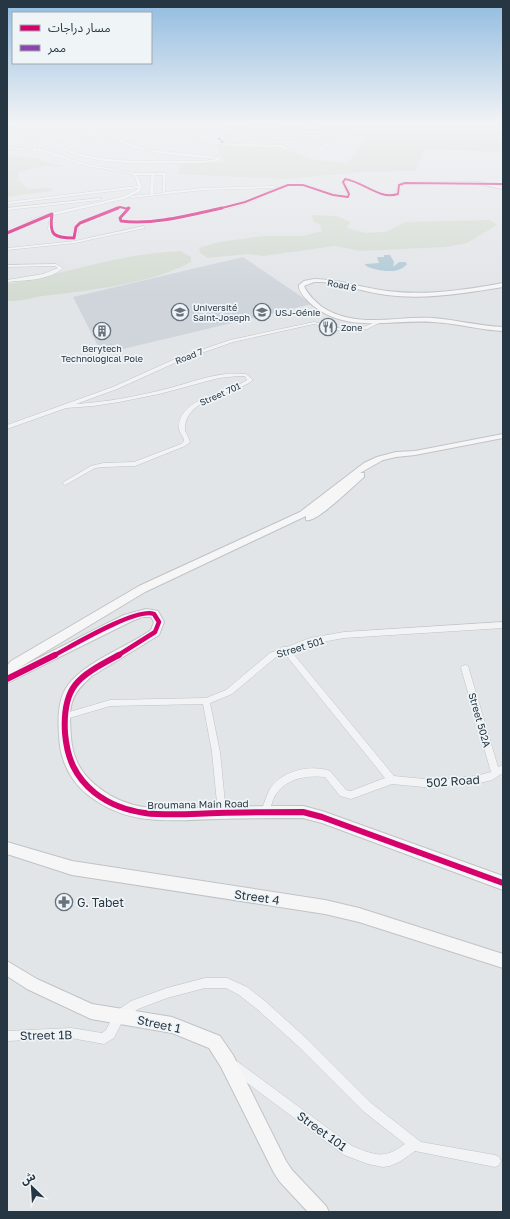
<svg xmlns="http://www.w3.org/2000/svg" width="510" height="1219" font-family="'Golos Text','Noto Sans Arabic',sans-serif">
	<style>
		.built { fill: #cfd5db }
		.green { fill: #d4dcd2 }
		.water { fill: #aec8d5 }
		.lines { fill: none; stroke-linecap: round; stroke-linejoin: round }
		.street-casing { stroke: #c0c3c6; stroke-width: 1 }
		.secondary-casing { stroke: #c0c3c6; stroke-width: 2 }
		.street { fill: #f2f3f4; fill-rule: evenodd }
		.secondary { fill: #f6f6f7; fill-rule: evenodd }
		.quiet { stroke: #8e44ad; stroke-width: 1.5; stroke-dasharray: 3.5 1.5; stroke-linecap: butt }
		.cycleway-far3-casing { stroke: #eff4f7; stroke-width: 3 }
		.cycleway-far2-casing { stroke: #eff4f7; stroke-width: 4.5 }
		.cycleway-far1-casing { stroke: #eff4f7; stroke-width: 7 }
		.cycleway-casing { stroke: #eff4f7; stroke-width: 8 }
		.cycleway-far3 { stroke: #d6006c; stroke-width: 2 }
		.cycleway-far2 { stroke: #d6006c; stroke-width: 3 }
		.cycleway-far1 { stroke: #d6006c; stroke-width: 4.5 }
		.cycleway { stroke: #d6006c; stroke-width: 6 }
		.labels { text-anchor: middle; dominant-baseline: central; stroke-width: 3.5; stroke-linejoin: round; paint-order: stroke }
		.far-street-label { font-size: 9px; fill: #273643; stroke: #eff4f7 }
		.far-poi-label { font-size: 9px; fill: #273643; stroke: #eff4f7; text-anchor: start }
		.street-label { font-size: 10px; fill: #273643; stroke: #eff4f7 }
		.near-street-label { font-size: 12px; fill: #273643; stroke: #eff4f7 }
		.near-poi-label { font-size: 12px; fill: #273643; stroke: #eff4f7; text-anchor: start }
	</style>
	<rect width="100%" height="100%" fill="#e2e5e8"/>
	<polygon class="built" points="243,257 312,304 102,354 73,297"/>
	<g class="green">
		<polygon points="262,122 503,122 503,152 424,149 416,171 361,172 284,179 178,174 180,164 224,162 217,145 278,147 312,159 347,164 367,138 333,130 296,124"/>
		<polygon points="258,124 311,129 313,130 283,131 234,126"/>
		<polygon points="7,156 34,158 65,167 44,166 19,172 18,179 28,189 51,188 52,191 7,197"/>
		<polygon points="312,215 337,216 350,222 347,228 365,233 386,232 405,222 490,220 497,225 467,243 446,247 360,251 335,246 263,256 248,254 208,258 200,253 199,248 219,242 264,236 303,236 322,231 320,225 313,221"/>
		<path d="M181 251 191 257V262C153 283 87 291 43 296 31 298 19 302 7 301V284C65 274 122 253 181 251Z"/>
	</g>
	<path class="water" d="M384 255H390L394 262 393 267 399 262H405L407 264C399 275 377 271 366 266L365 264 379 263 377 257H384Z"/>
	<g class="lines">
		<defs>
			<g id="street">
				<path d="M44 122H47L50 124 55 143C60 145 64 148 69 150 100 162 138 161 171 161 186 161 202 162 217 159 179 155 136 156 104 133L82 139 81 138 89 135 82 128H84L92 134 102 132 89 122H92L95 124 111 122 97 126 114 137 145 149 218 157 221 159C210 164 195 163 182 163 148 164 98 165 66 151 62 149 57 146 53 144L48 124Z"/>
				<path d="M200 122H202C200 130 199 136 207 141L238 144 281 145 286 146 288 149 286 150 281 147 238 146 205 143C197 137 197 131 200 122Z"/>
				<path d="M245 122 331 131 320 133H307L240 129 225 130C244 141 267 137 287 137 303 137 325 142 339 148L338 149C324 145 310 140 295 139 271 137 243 145 222 130L229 128H240L307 131H323Z"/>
				<path d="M7 125 27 126 33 129 36 149H41L86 164 135 173H166L165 192 204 188 274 186 276 187 274 188 204 190 130 198 131 196 151 194 150 193 151 175H137L142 187 139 192 124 199 54 215C53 219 51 225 52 229 53 237 66 237 73 237L74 234V227L79 222 119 206 131 208 122 218V220C146 223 172 217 195 213 212 209 230 207 246 201 262 196 275 185 292 184 310 182 327 194 345 196L347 194 341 182 345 178C363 181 380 198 396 193L398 184 405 182H481L483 183 481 184H405L401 186 399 195C377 201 366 183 346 180L345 182 351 194 346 198C327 196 309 183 289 186 275 188 263 197 250 202 237 207 224 209 211 212 184 217 147 226 120 222L118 218 126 209 120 208 81 224 78 227V234L74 239C66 239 50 239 48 229 48 225 50 220 50 216L38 220 7 234V232L36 218 51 213 122 197 137 190 138 188 7 204V202L138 186 134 175 128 173 86 166 40 151 7 149V147L34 149 31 130 26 128 7 127ZM154 175H163V193L153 194Z"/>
				<polygon points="101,198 100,200 7,210 7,208"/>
				<polygon points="144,226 145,228 75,243 7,250 8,248 75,241"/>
				<path d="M56 264 63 268C49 281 24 280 7 282V280L43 274 58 268 55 266 7 267V265Z"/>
				<path d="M377 321H379V323L367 329 347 332 314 324 233 342 179 361 117 389 76 404C108 402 139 396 170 388 195 381 220 371 246 374L252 379V381C232 395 187 398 185 427 184 432 189 437 190 442L185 446 135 466 103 467 95 468 67 484 65 485 62 483 91 466 103 463 134 462 181 444 184 441V440C183 436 179 432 179 428 179 397 228 393 247 380L245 376H238L219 378 159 394 119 402 93 406 66 408 7 429V425L113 387 175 359 230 340 314 322 347 330 364 327Z"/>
				<path d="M503 622V628L344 638 311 644 291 651 394 776 434 780 476 776 491 772 461 668 462 666 465 665 468 666 498 767 503 765V773L492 780 476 784 434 788 392 784 351 799 340 796 325 777C307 775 287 778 276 794 272 800 271 808 268 815L265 816 262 815 261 812C264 804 266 796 270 789 281 771 311 764 330 771L346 790 351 791 385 778 285 654 276 657 232 694 210 703 220 752 226 813 225 816 222 817 219 816 218 813 212 752 203 704 110 706 66 719 63 718 62 716 63 714 66 713 110 700 206 698 226 690 270 653 281 649 282 647H287L310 638 344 632Z"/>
				<path d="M205 978H227L247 987 265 1001 307 1039 371 1103 421 1142 495 1155 499 1157 501 1161 499 1165 495 1167 415 1151 401 1161 390 1166 383 1167 368 1164 344 1155 230 1070 228 1066 230 1062 234 1060 238 1062 352 1146C375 1155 384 1160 405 1144L363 1111 299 1047 257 1009 239 995 226 988H205L167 998 138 1009 123 1020 114 1038 104 1044 71 1038 7 1041V1031L71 1028 102 1033 106 1030 115 1012 131 1001 167 988Z"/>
			</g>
			<g id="secondary">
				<polygon points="479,182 503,187 503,189 479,184"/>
				<path d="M314 279C339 279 362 288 387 291 426 296 465 290 503 283V287C465 293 426 300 387 295 365 292 344 285 323 282H314L304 286C308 295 315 301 322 307 356 329 396 316 433 318 457 320 479 326 503 327V331C479 330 457 323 433 322 391 319 344 335 309 302 305 298 298 291 299 285L304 281Z"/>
				<path d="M503 434V438L415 455 396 457 383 460 360 473H364V477C354 485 317 523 306 520V516L145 592 17 669 124 615 146 609 158 611 164 622 159 635 92 676C68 696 69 708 71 738 73 759 81 774 98 787 134 816 174 808 218 807 246 806 275 806 303 806L322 811 503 876V890L322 823 303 818C275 818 246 818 218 819 170 820 129 827 88 795 73 783 63 766 60 746 58 727 56 701 68 685 85 662 127 647 151 630L154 622 151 617H142L132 621 7 683V666L11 661 139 586 300 512 364 463 377 457 396 452 415 451Z"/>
				<polygon points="7,842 72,861 325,900 359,908 503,954 503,968 359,922 325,914 72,875 7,854"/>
				<polygon points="7,961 37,979 92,1004 172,1017 220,1036 233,1055 286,1161 292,1170 326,1206 329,1212 308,1212 280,1182 274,1173 221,1067 209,1048 172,1033 91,1019 27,989 7,976"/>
			</g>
		</defs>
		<use href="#street" class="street-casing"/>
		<use href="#secondary" class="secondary-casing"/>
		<use href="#street" class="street"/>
		<use href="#secondary" class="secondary"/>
		<polyline class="quiet" points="218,138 223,141 221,143"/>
		<defs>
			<g id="cycleway-far3">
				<polyline points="115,209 120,207 128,209"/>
				<path d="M218 209 245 202 288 185H303L333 195 348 197 349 194 343 182 345 179C364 182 379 200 398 194L399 185 405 183 503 184"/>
			</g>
			<g id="cycleway-far2">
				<path d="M128 208H129L120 218 121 221C154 225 190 215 222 208"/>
				<path d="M7 233 52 214C49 235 53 238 74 238L76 227 80 223 118 208"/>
			</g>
			<path id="cycleway-far1" d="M53 656C72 646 137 607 154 614L159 622 155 632 117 656"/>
			<g id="cycleway">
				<path d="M119 655C80 676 62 684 65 733 67 758 75 777 95 793 131 821 175 814 218 813 246 812 275 812 303 812L322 817 503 883"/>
				<polyline points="7,679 55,655"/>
			</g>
		</defs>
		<use href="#cycleway-far3" class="cycleway-far3-casing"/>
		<use href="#cycleway-far2" class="cycleway-far2-casing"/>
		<use href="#cycleway-far1" class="cycleway-far1-casing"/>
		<use href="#cycleway" class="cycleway-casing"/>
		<use href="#cycleway-far3" class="cycleway-far3"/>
		<use href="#cycleway-far2" class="cycleway-far2"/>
		<use href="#cycleway-far1" class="cycleway-far1"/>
		<use href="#cycleway" class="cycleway"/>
	</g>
	<linearGradient id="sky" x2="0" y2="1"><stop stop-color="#91bce0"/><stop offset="0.42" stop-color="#f2f3f5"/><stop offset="1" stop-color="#f2f3f5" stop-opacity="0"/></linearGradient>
	<rect width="510" height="293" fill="url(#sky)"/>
	<defs>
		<symbol id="university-ring" viewBox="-11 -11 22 22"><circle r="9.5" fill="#eff4f7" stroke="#68737d" stroke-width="1.5"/><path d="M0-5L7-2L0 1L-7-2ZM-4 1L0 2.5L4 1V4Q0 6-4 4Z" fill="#68737d"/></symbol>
		<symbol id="restaurant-ring" viewBox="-11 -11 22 22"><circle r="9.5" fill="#eff4f7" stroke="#68737d" stroke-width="1.5"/><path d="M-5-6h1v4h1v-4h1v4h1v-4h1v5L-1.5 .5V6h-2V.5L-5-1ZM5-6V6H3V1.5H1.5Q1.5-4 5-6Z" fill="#68737d"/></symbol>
		<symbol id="building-ring" viewBox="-11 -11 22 22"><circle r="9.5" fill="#eff4f7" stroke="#68737d" stroke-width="1.5"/><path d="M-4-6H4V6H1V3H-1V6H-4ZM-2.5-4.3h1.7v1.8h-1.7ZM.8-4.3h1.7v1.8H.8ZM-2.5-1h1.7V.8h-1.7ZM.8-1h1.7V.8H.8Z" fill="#68737d"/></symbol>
		<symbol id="pharmacy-ring" viewBox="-11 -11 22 22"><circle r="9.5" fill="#eff4f7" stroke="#68737d" stroke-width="1.5"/><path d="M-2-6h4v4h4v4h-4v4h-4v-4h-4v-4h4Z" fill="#68737d"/></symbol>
	</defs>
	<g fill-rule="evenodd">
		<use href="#university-ring" x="170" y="302" width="20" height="20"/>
		<use href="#university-ring" x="252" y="302" width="20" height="20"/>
		<use href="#restaurant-ring" x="318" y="317" width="20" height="20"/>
		<use href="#building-ring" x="92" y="321" width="20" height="20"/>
		<use href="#pharmacy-ring" x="54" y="892" width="20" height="20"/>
	</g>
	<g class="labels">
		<g class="far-street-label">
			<text transform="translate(342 285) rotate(11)">Road 6</text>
			<text transform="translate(189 356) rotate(-21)">Road 7</text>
			<text transform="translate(220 394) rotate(-24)">Street 701</text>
		</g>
		<g class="far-poi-label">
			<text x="193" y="307">Université<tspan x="193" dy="10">Saint-Joseph</tspan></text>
			<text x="275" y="312">USJ-Génie</text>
			<text x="341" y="327">Zone</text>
			<text x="102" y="348" text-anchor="middle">Berytech<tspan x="102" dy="10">Technological Pole</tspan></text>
		</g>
		<g class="street-label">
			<text transform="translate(300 647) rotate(-17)">Street 501</text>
			<text transform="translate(480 720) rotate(74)">Street 502A</text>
			<text transform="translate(198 804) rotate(-1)">Broumana Main Road</text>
		</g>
		<g class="near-street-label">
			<text transform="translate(453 781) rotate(-4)">502 Road</text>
			<text transform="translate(257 897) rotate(8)">Street 4</text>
			<text transform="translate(159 1024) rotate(12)">Street 1</text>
			<text transform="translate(46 1035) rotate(-1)">Street 1B</text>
			<text transform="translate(322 1131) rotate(36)">Street 101</text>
		</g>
		<g class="near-poi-label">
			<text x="77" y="902">G. Tabet</text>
		</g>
	</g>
	<rect width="510" height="1219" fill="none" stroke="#273643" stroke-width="16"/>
	<rect x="12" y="12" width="140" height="52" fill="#eff4f7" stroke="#9fa8af"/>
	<rect x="20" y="25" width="20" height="6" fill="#d6006c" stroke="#9fa8af"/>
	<text x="48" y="32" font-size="12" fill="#273643">مسار دراجات</text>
	<rect x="20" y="45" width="20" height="6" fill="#8e44ad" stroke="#9fa8af"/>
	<text x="48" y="52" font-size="12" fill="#273643">ممر</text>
	<g transform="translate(32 1187) rotate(335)" stroke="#eff4f7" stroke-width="3" paint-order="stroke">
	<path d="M0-3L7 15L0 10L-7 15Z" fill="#273643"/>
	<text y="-6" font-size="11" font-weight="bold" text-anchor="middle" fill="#273643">ش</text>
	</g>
</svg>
